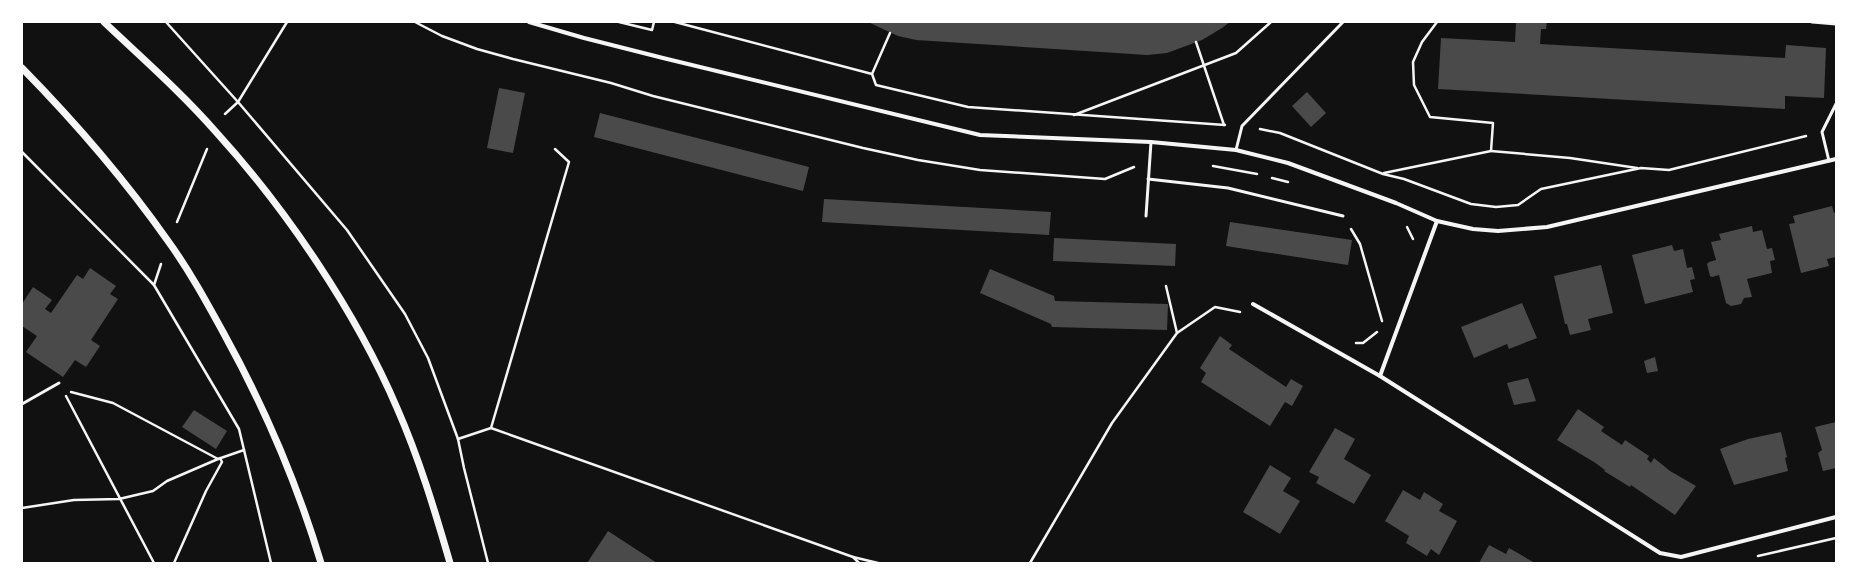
<svg xmlns="http://www.w3.org/2000/svg" width="1858" height="585" font-family="Lato,sans-serif">
	<style>
		.building { fill: #4a4a4a }
		.lines { fill: none; stroke-linecap: round; stroke-linejoin: round }
		.path { stroke: #f5f5f5; stroke-width: 2.5 }
		.service { stroke: #f5f5f5; stroke-width: 3 }
		.minor { stroke: #f5f5f5; stroke-width: 4 }
		.tertiary { stroke: #f5f5f5; stroke-width: 7 }
	</style>
	<rect width="100%" height="100%" fill="#111"/>
	<g class="building">
		<polygon points="868,22 1230,22 1222,28 1202,40 1167,53 1147,55 916,40 898,36"/>
		<polygon points="1516,22 1547,22 1546,29 1541,29 1540,44 1785,58 1786,45 1826,48 1824,98 1785,96 1785,109 1438,89 1441,38 1515,42"/>
		<polygon points="499,88 525,93 513,153 487,148"/>
		<polygon points="1307,92 1326,113 1311,127 1292,106"/>
		<polygon points="600,113 809,167 803,191 594,137"/>
		<polygon points="824,199 1051,212 1049,235 822,222"/>
		<polygon points="1832,206 1834,213 1836,212 1836,257 1827,259 1829,266 1801,273 1789,224 1795,223 1793,216"/>
		<polygon points="1230,222 1352,240 1348,265 1226,246"/>
		<polygon points="1752,226 1753,232 1762,230 1767,249 1772,248 1775,260 1770,261 1772,273 1747,279 1752,297 1744,298 1741,304 1731,306 1726,303 1719,275 1712,277 1710,276 1707,264 1709,262 1716,260 1711,242 1721,240 1719,234"/>
		<polygon points="1054,238 1176,244 1175,266 1053,261"/>
		<polygon points="1672,245 1674,251 1683,249 1687,268 1692,267 1695,279 1690,280 1693,292 1645,304 1632,255"/>
		<polygon points="1601,265 1613,313 1588,319 1591,330 1570,335 1567,324 1565,324 1554,276"/>
		<polygon points="90,268 116,286 110,294 118,299 91,340 100,346 86,367 75,360 63,377 26,352 37,336 22,326 22,304 33,287 52,300 45,309 51,313 77,275 83,279"/>
		<polygon points="990,269 1054,296 1055,301 1168,304 1167,330 1052,327 1051,324 980,293"/>
		<polygon points="1522,303 1537,338 1509,349 1507,344 1474,358 1461,327"/>
		<polygon points="1220,336 1232,345 1229,349 1286,387 1291,379 1303,386 1292,406 1285,402 1270,426 1201,382 1206,373 1200,368"/>
		<polygon points="1655,357 1658,371 1647,373 1644,361"/>
		<polygon points="1528,378 1536,401 1514,405 1507,383"/>
		<polygon points="1578,409 1604,427 1601,431 1622,445 1625,440 1649,456 1647,459 1651,463 1654,458 1670,471 1696,486 1675,515 1631,485 1630,487 1604,471 1605,470 1594,462 1557,440"/>
		<polygon points="194,410 227,431 216,449 182,427"/>
		<polygon points="1836,422 1836,468 1823,471 1818,453 1822,450 1815,427"/>
		<polygon points="1335,428 1355,439 1344,459 1371,475 1354,504 1316,483 1319,477 1309,472"/>
		<polygon points="1781,432 1787,457 1785,458 1788,471 1734,485 1720,449 1748,439"/>
		<polygon points="1270,465 1291,478 1283,491 1300,501 1280,534 1243,512"/>
		<polygon points="1403,490 1420,500 1424,492 1443,504 1439,511 1457,521 1439,555 1431,549 1427,556 1406,543 1409,536 1385,521"/>
		<polygon points="608,531 657,563 587,563"/>
		<polygon points="1489,545 1506,554 1509,548 1535,563 1479,563"/>
	</g>
	<g class="lines">
		<g class="path">
			<polyline points="166,22 238,102 347,230 405,314 428,358 458,439 464,468 488,563"/>
			<polyline points="415,22 442,36 477,49 513,59 611,83 653,96 863,148 918,160 980,170 1105,179 1134,167"/>
			<polyline points="619,22 652,30 654,22"/>
			<polyline points="675,22 872,74 876,85 968,107 1225,125"/>
			<polyline points="1196,42 1224,125"/>
			<polyline points="872,74 890,33"/>
			<polyline points="225,114 238,102 287,22"/>
			<polyline points="1074,115 1236,53 1271,22"/>
			<polyline points="1260,129 1280,133 1383,174 1404,179 1471,204 1496,207 1518,205 1541,189 1641,168 1669,170 1806,136"/>
			<polyline points="1491,151 1570,158 1637,168"/>
			<polyline points="22,152 154,285 239,429 271,563"/>
			<polyline points="1213,166 1257,174"/>
			<polyline points="1384,173 1491,151 1493,123 1430,117 1414,85 1413,62 1422,42 1437,22"/>
			<polyline points="1272,178 1288,182"/>
			<polyline points="177,222 207,149"/>
			<polyline points="1407,227 1413,239"/>
			<polyline points="1351,229 1360,244 1382,321"/>
			<polyline points="154,285 161,264"/>
			<polyline points="1177,333 1215,307 1240,312"/>
			<polyline points="1356,343 1363,343 1377,332"/>
			<polyline points="71,392 113,403 218,459 244,450"/>
			<polyline points="66,396 154,563"/>
			<polyline points="491,428 569,162 555,149"/>
			<polyline points="458,439 491,428 853,557 859,563"/>
			<polyline points="22,508 74,500 119,499 153,491 167,481 218,459"/>
			<polyline points="1758,556 1836,538"/>
			<polyline points="853,557 878,563"/>
			<polyline points="174,563 206,491 222,462 220,458"/>
			<polyline points="1030,563 1112,423 1177,333 1166,286"/>
		</g>
		<g class="service">
			<polyline points="1812,22 1836,24"/>
			<polyline points="1236,150 1242,126 1343,22"/>
			<polyline points="1829,161 1822,132 1836,104"/>
			<polyline points="1148,179 1228,188 1343,216"/>
			<polyline points="1146,216 1151,142"/>
			<polyline points="22,404 59,383"/>
		</g>
		<g class="minor">
			<polyline points="529,22 584,38 663,58 980,135 1151,142 1236,150 1288,163 1396,203 1437,221 1473,229 1498,231 1547,227 1836,159"/>
			<polyline points="1253,304 1380,376 1660,553 1681,557 1836,517"/>
			<polyline points="1380,376 1437,221"/>
		</g>
		<g class="tertiary">
			<path d="M104 22C142 58 182 93 216 132 286 209 356 312 397 408 419 458 435 511 450 563"/>
			<path d="M22 68C75 122 125 180 168 241 189 270 206 301 223 332 264 406 297 483 321 563"/>
		</g>
	</g>
	<rect width="1858" height="585" fill="none" stroke="#ffffff" stroke-width="46"/>
</svg>
